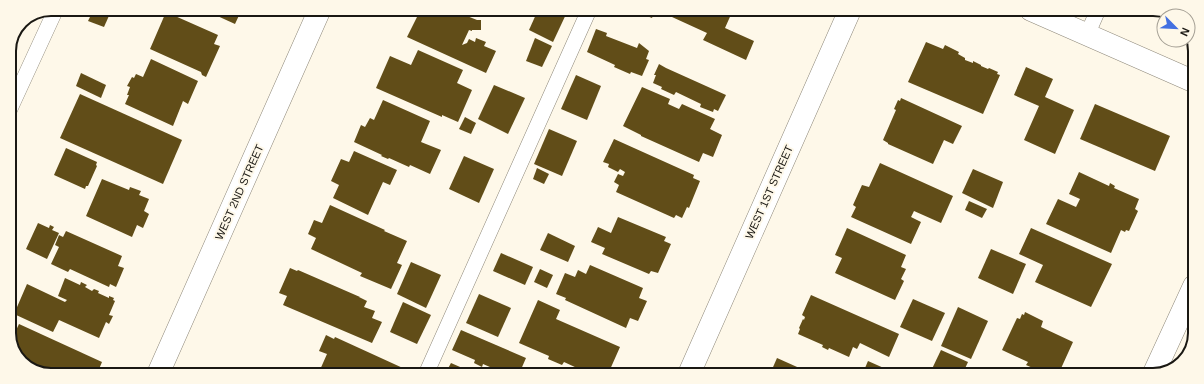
<svg xmlns="http://www.w3.org/2000/svg" width="1204" height="384" font-family="Arial,sans-serif">
	<style>
		.building { fill: #614d18 }
		.lines { fill: none; stroke-linecap: round; stroke-linejoin: round }
		.lane-casing { stroke: #8e887a; stroke-width: 16 }
		.street-casing { stroke: #8e887a; stroke-width: 23 }
		.secondary-casing { stroke: #8e887a; stroke-width: 23 }
		.lane { stroke: #fff; stroke-width: 15 }
		.street { stroke: #fff; stroke-width: 22 }
		.secondary { stroke: #fff; stroke-width: 22 }
		.labels { text-anchor: middle; dominant-baseline: central; stroke-width: 4; stroke-linejoin: round; paint-order: stroke }
		.street-label { font-size: 11px; fill: #1a1813; stroke: #fef8e9 }
		.rim { fill: none; stroke: #1a1813; stroke-width: 2 }
	</style>
	<rect width="100%" height="100%" fill="#fef8e9"/>
	<g class="building">
		<polygon points="94,9 112,9 104,27 88,21"/>
		<polygon points="202,9 242,9 235,24"/>
		<polygon points="412,9 470,10 467,16 477,20 481,20 481,30 472,30 472,31 469,30 462,45 467,43 469,39 475,42 476,38 486,42 484,46 496,51 486,73 407,37 419,13"/>
		<polygon points="538,10 568,10 553,42 529,30"/>
		<polygon points="632,10 655,10 652,18"/>
		<polygon points="676,10 733,10 725,28 754,41 746,60 703,40 707,33 672,17"/>
		<polygon points="166,12 218,35 214,44 220,46 206,77 202,75 201,72 150,49"/>
		<polygon points="596,29 607,33 606,36 637,48 639,43 649,51 646,59 649,60 642,76 631,72 630,74 614,67 615,65 587,52"/>
		<polygon points="535,38 552,46 542,67 526,61"/>
		<polygon points="926,42 943,49 945,45 959,52 958,54 965,58 965,60 973,63 973,61 981,65 981,66 988,69 989,68 998,72 997,74 1000,75 983,114 908,82"/>
		<polygon points="418,50 463,70 457,83 472,90 458,122 442,115 442,117 376,88 390,56 411,65"/>
		<polygon points="151,59 198,81 188,104 183,101 173,126 125,104 129,95 127,95 130,87 127,86 132,77 134,78 136,74 143,77"/>
		<polygon points="659,64 666,68 726,95 718,111 714,109 713,112 700,107 701,104 676,92 674,95 661,89 662,87 653,83 656,75 654,75"/>
		<polygon points="1026,67 1053,79 1045,97 1074,110 1055,154 1024,140 1039,106 1014,95"/>
		<polygon points="81,73 106,85 101,98 76,86"/>
		<polygon points="576,75 601,86 587,120 561,109"/>
		<polygon points="494,85 525,98 508,134 478,119"/>
		<polygon points="642,87 670,99 668,104 679,109 682,104 715,119 710,129 722,135 713,157 703,153 699,162 641,136 641,135 623,126"/>
		<polygon points="80,94 182,140 163,184 60,138"/>
		<polygon points="901,98 962,126 953,144 944,140 933,164 888,144 888,143 883,140 896,110 894,109 898,100 900,101"/>
		<polygon points="383,100 430,121 421,142 441,150 430,174 410,165 409,167 389,158 388,159 381,156 382,155 354,142 361,125 365,127 370,118 374,120"/>
		<polygon points="1095,104 1170,136 1155,171 1080,139"/>
		<polygon points="465,117 476,123 471,134 459,129"/>
		<polygon points="549,129 577,141 562,176 534,164"/>
		<polygon points="614,139 694,175 693,178 700,181 689,208 687,207 682,218 676,215 674,218 616,192 619,185 614,182 618,174 623,176 625,172 620,169 618,172 608,167 609,164 603,162"/>
		<polygon points="66,148 97,162 96,165 97,166 88,186 86,186 85,189 54,175"/>
		<polygon points="354,151 397,170 390,185 383,182 368,215 333,198 339,185 331,181 341,159 349,162"/>
		<polygon points="464,156 494,169 479,203 449,189"/>
		<polygon points="880,163 953,196 941,223 914,211 911,217 921,222 911,244 851,217 856,207 853,205 862,185 869,187"/>
		<polygon points="537,168 549,174 544,184 533,179"/>
		<polygon points="973,169 1003,182 993,208 962,193"/>
		<polygon points="1079,172 1109,186 1110,183 1115,186 1114,188 1139,199 1135,209 1138,211 1129,231 1126,230 1125,232 1121,230 1111,253 1046,224 1058,199 1076,207 1080,199 1069,194"/>
		<polygon points="102,179 129,190 130,187 141,191 139,195 149,199 144,211 149,214 143,228 137,225 132,237 86,216"/>
		<polygon points="969,201 987,209 982,218 965,210"/>
		<polygon points="330,205 385,230 384,231 407,241 397,263 402,265 391,289 360,276 362,273 311,249 316,238 308,234 314,220 322,223"/>
		<polygon points="618,217 666,237 664,241 671,244 658,273 651,271 649,274 602,254 605,248 591,242 598,227 611,233"/>
		<polygon points="38,223 49,228 50,225 54,227 52,230 59,233 47,259 26,249"/>
		<polygon points="847,228 906,255 901,267 906,269 901,279 904,281 895,300 835,273 842,258 835,255"/>
		<polygon points="1031,228 1112,264 1091,307 1035,282 1043,265 1019,254"/>
		<polygon points="66,231 122,256 118,266 124,268 116,287 110,284 109,287 70,269 68,272 51,264 59,247 55,245 59,235 63,237"/>
		<polygon points="548,233 575,246 568,262 540,250"/>
		<polygon points="991,249 1026,264 1013,294 978,278"/>
		<polygon points="501,253 533,267 525,285 493,271"/>
		<polygon points="411,262 441,275 426,308 397,294"/>
		<polygon points="590,265 643,288 639,298 647,301 638,321 630,318 626,328 565,300 566,298 556,294 565,273 575,277 578,270 586,274"/>
		<polygon points="290,268 297,271 298,270 360,297 359,297 367,301 364,307 375,311 372,318 382,322 372,343 283,305 287,296 279,293"/>
		<polygon points="540,269 553,275 547,288 534,282"/>
		<polygon points="65,278 80,285 81,282 87,285 85,287 92,291 94,289 99,291 98,293 109,298 109,296 114,298 113,300 115,301 109,315 113,316 109,324 106,322 99,338 59,320 53,332 14,314 27,284 65,302 67,300 58,296"/>
		<polygon points="479,294 511,308 498,337 466,323"/>
		<polygon points="811,295 899,334 889,357 860,343 857,349 853,347 849,357 829,348 828,350 822,347 823,345 798,334 800,329 799,328 803,319 804,320 805,317 802,315"/>
		<polygon points="913,299 945,313 932,341 900,327"/>
		<polygon points="538,300 560,310 556,319 620,347 608,374 590,374 564,362 562,365 548,359 549,356 519,343"/>
		<polygon points="403,302 431,315 417,344 390,332"/>
		<polygon points="958,307 988,321 971,359 941,346"/>
		<polygon points="1025,312 1043,321 1041,327 1073,342 1058,375 1045,370 1044,373 1026,365 1028,362 1002,350 1017,318 1020,319 1022,314 1024,315"/>
		<polygon points="19,324 102,362 97,374 40,373 18,359 11,341"/>
		<polygon points="461,330 526,358 519,374 506,374 483,364 482,367 474,363 475,360 452,350"/>
		<polygon points="326,335 334,339 335,337 405,369 403,374 324,374 319,372 327,354 319,351"/>
		<polygon points="941,350 968,362 962,375 933,375 930,373"/>
		<polygon points="777,358 815,375 770,374"/>
		<polygon points="868,361 895,373 894,375 862,375"/>
		<polygon points="451,363 476,374 445,374"/>
		<polygon points="246,367 261,374 243,374"/>
	</g>
	<g class="lines">
		<defs>
			<g id="lane">
				<polyline points="1087,35 1098,10"/>
				<polyline points="9,111 56,9"/>
				<polyline points="426,374 589,10"/>
			</g>
			<g id="street">
				<polyline points="1031,10 1195,82"/>
				<polyline points="158,374 320,9"/>
				<polyline points="1153,375 1194,286"/>
			</g>
			<polyline id="secondary" points="689,374 850,10"/>
		</defs>
		<use href="#lane" class="lane-casing"/>
		<use href="#street" class="street-casing"/>
		<use href="#secondary" class="secondary-casing"/>
		<use href="#lane" class="lane"/>
		<use href="#street" class="street"/>
		<use href="#secondary" class="secondary"/>
	</g>
	<g class="labels">
		<g class="street-label">
			<text transform="translate(239 192) rotate(-66)">WEST 2ND STREET</text>
			<text transform="translate(769 192) rotate(-66)">WEST 1ST STREET</text>
		</g>
	</g>
	<path d="M0 0H1204V384H0ZM51 16H1153A35 35 0 0 1 1188 51V333A35 35 0 0 1 1153 368H51A35 35 0 0 1 16 333V51A35 35 0 0 1 51 16Z" fill="#fef8e9" fill-rule="evenodd"/>
	<path class="rim" d="M51 16H1153A35 35 0 0 1 1188 51V333A35 35 0 0 1 1153 368H51A35 35 0 0 1 16 333V51A35 35 0 0 1 51 16Z"/>
	<g transform="translate(1176 28) rotate(114)"><circle r="19" fill="#fef8e9" stroke="#a39e93"/>
	<path d="M0-3L7 15L0 10L-7 15Z" fill="#4370e1"/>
	<text y="-6" font-size="11" font-weight="bold" text-anchor="middle" fill="#1a1813">N</text>
	</g>
</svg>
